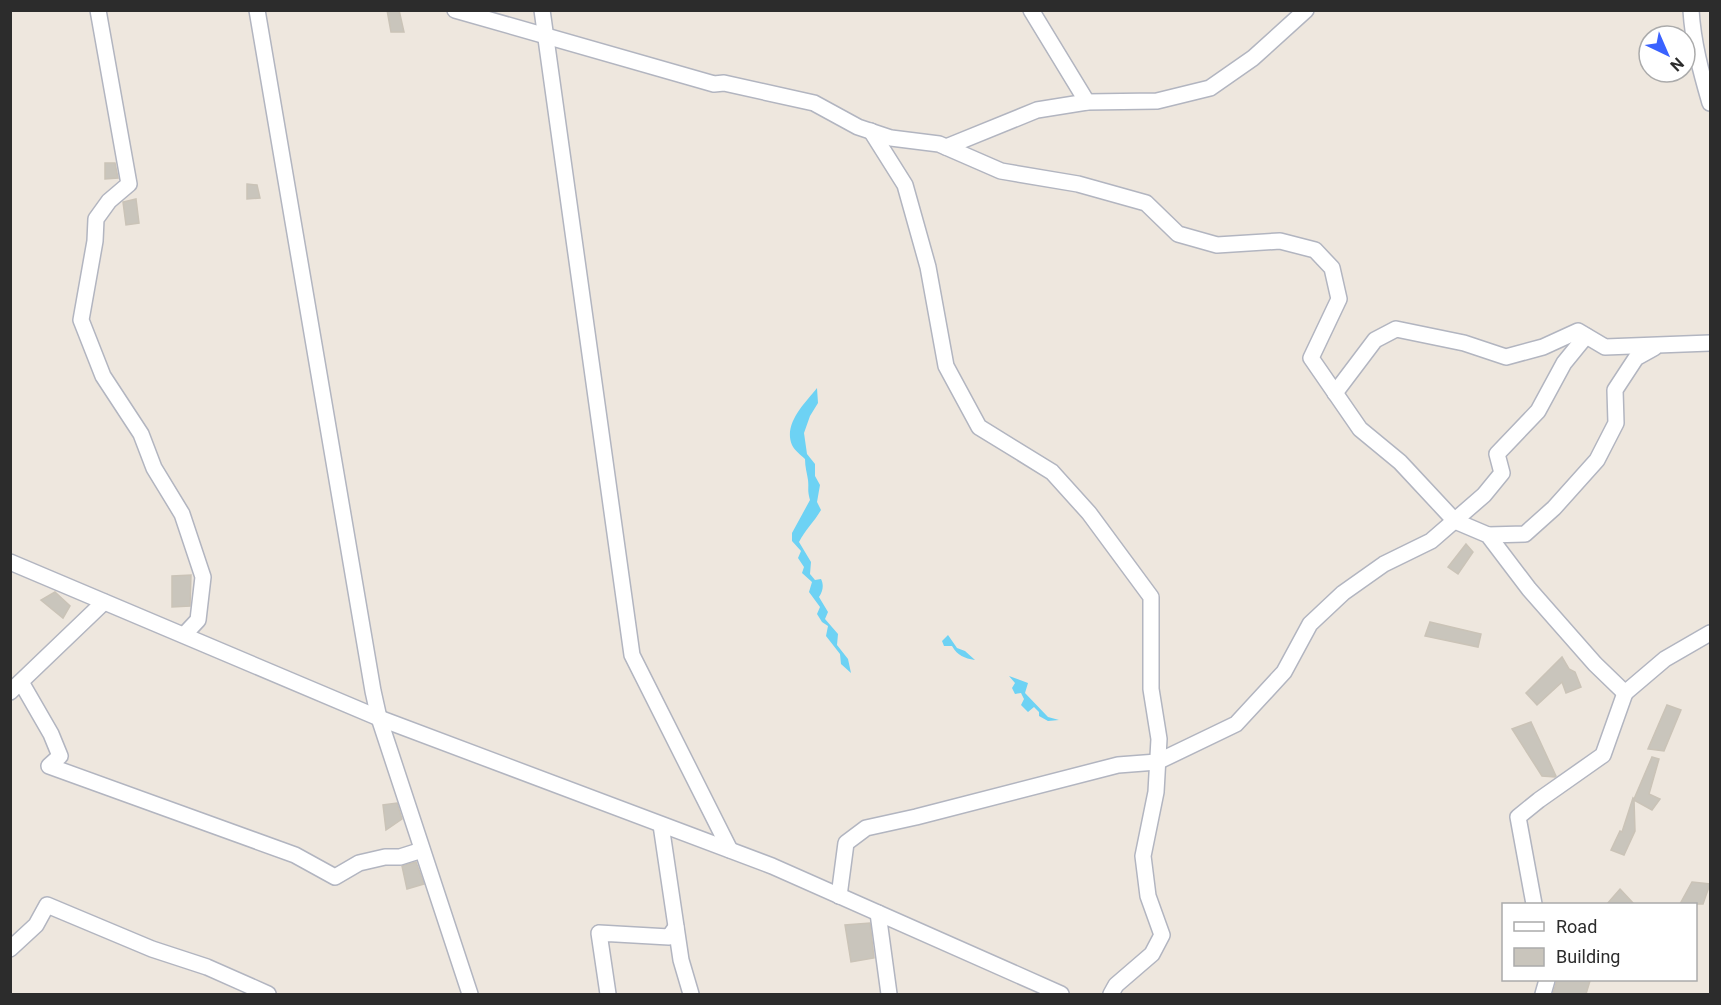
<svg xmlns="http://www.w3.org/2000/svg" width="1721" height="1005" font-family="Roboto,sans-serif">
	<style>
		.water { fill: #6dd2f4 }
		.building { fill: #c9c5bc; stroke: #cac3b7; stroke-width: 1.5 }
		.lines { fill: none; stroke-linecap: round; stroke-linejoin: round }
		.street-casing { stroke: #b2b5c0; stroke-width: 18 }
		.street { stroke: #fff; stroke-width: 15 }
	</style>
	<rect width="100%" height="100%" fill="#eee7de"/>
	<g class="water">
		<path d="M817 388 818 403 810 416 804 433 807 454 815 464V476L820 485 817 502 821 510C814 522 805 530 799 542L811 562 810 574 815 580 821 579C824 585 823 591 819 597L828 612 825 619 838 634 837 645 848 659 851 673 841 664 840 654 826 636 828 626 822 622 817 614 820 607 809 592 812 582 802 573 804 567 798 558 801 551 792 541V533L810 500C807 489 809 489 808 480 807 473 805 467 805 459 801 455 795 451 792 445 783 424 805 403 817 388Z"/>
		<path d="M948 635 957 648 965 651 975 660C964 658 958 656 952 646H944L942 641Z"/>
		<polygon points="1009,676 1028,683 1025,693 1048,717 1059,720 1048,721 1039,716 1039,712 1034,707 1028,712 1021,705 1024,699 1021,693 1015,694 1012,688 1015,683"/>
	</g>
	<g class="building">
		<polygon points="387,10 399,10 404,32 391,32"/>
		<polygon points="105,163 115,163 118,178 105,179"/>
		<polygon points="247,184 257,185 260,198 247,199"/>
		<polygon points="136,199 139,223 126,225 123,202"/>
		<polygon points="1466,544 1473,552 1458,574 1448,567"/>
		<polygon points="191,575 190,606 172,607 172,576"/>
		<polygon points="55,592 70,606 63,618 41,600"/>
		<polygon points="1430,622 1481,634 1478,647 1425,636"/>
		<polygon points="1562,657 1569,669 1575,672 1581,687 1566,693 1562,682 1537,705 1526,693"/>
		<polygon points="1667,705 1681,710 1664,751 1648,749"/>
		<polygon points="1531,722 1556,776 1555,777 1542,776 1512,729"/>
		<polygon points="1652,757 1659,759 1649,794 1660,799 1652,810 1634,800 1635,831 1624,855 1611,850 1620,831 1622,832 1633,798 1634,799"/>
		<polygon points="397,803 402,819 386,830 383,805"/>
		<polygon points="416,862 424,884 407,889 402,866"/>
		<polygon points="1692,882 1710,884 1703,904 1680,904"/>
		<polygon points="1620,889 1634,904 1607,904"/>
		<polygon points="870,923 874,958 851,962 845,925"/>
		<polygon points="1557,980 1582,980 1590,981 1586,994 1553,994"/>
	</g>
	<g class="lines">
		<defs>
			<g id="street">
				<polyline points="98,10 129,184 109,201 96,219 95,241 81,320 103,376 141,434 154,468 182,514 203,577 198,620 184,635"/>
				<polyline points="257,10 373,691 379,718 470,994"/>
				<polyline points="455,10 714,84 724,83 814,103 858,127 891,138 939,144 1001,171 1078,184 1146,203 1178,234 1217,245 1280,241 1315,250 1332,268 1339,299 1311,358 1360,429 1400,462 1455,521 1488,535 1529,589 1595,664 1625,693 1665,659 1710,633"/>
				<polyline points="542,10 632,655 730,850"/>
				<polyline points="1031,10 1087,102"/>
				<path d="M1691 10C1693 43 1701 72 1710 103"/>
				<polyline points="871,131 905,185 928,267 946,366 979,427 1052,472 1089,513 1151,597 1151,689 1159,739 1156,792 1143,856 1148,896 1162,935 1152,954 1116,985 1111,994"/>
				<polyline points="946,147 1037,110 1087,102 1157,101 1210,88 1253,58 1306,10"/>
				<polyline points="1335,393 1375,340 1396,329 1464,343 1506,357 1543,347 1578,331 1605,347 1710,343"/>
				<polyline points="1488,535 1525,534 1554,508 1597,460 1616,423 1615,390 1636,358 1654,348"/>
				<polyline points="10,562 379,718 772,866 1061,994"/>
				<polyline points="21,682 51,734 60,756 49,766 295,855 335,877 359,863 385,857 400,857 422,850"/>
				<polyline points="10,692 104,602"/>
				<polyline points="661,825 681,960 691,994"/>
				<polyline points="839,896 846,843 866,828 916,817 1118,765 1157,762 1236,724 1284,672 1310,624 1343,593 1384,564 1431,541 1484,495 1502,473 1497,454 1538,411 1564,363 1586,336"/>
				<polyline points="1534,904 1518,817 1539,800 1603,755 1625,693"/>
				<polyline points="878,913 889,994"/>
				<polyline points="10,949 36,925 47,905 152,949 207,967 268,994"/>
				<polyline points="608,994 599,933 669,937 676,927"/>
				<polyline points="1543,994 1547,980"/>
			</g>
		</defs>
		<use href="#street" class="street-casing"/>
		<use href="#street" class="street"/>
	</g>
	<rect width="1721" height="1005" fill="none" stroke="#2c2c2c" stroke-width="24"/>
	<rect x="1502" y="903" width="195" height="78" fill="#ffffff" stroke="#ababab" stroke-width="1.5"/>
	<rect x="1514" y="922" width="30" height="9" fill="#ffffff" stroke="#ababab" stroke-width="1.5"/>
	<text x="1556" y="933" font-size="18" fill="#2c2c2c">Road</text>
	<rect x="1514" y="948" width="30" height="18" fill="#c9c5bc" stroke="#ababab" stroke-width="1.5"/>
	<text x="1556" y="963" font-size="18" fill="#2c2c2c">Building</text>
	<g transform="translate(1667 54) rotate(136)"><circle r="28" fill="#ffffff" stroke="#ababab" stroke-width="1.5"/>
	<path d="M0-4.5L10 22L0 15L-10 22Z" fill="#3a62ff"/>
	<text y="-9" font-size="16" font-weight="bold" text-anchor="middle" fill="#2c2c2c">N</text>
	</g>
</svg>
